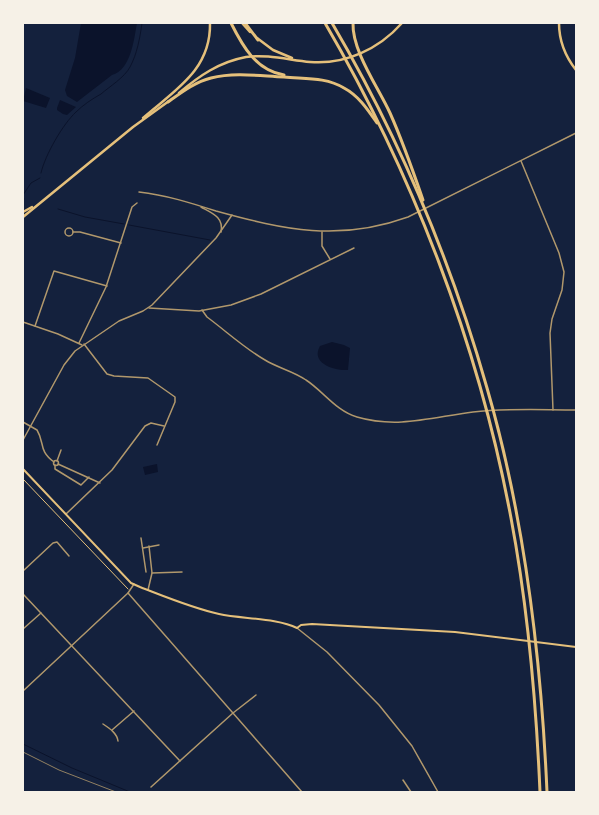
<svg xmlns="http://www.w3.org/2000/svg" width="599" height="815" font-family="'Varela Round',sans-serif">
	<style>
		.water { fill: #0b132b }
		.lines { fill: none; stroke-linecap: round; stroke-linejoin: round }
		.stream { stroke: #0b132b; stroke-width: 1 }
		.path { stroke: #e5c07b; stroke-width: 1 }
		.minor { stroke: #b1986c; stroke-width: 1.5 }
		.secondary { stroke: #e5c07b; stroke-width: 2 }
		.primary { stroke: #e5c07b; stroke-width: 2.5 }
		.motorway { stroke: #e5c07b; stroke-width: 3 }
		.rail { stroke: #918062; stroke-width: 1 }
	</style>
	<rect width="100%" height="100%" fill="#14213d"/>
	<g class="water">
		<path d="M81 23H137C134 39 131 70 112 75L77 102 67 96 65 90 75 58Z"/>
		<polygon points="26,88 50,98 46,108 23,101"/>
		<polygon points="60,100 76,107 67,115 63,114 57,110 57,108"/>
		<path d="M332 342 344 345 350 348 348 370C334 371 310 363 320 346Z"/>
		<polygon points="157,464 158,472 145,475 143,467"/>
	</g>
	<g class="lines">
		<g class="stream">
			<path d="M41 173C45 155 63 124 76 112 83 105 92 99 101 94 109 87 125 77 130 67 137 54 140 38 142 23"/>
			<polyline points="23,195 31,183 40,178"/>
			<polyline points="23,199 24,199"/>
			<polyline points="58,209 85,217 124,224"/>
			<polyline points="129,225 210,240"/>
			<polyline points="23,744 72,768 130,792"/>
		</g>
		<polyline class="path" points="23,479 128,589"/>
		<g class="minor">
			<polyline points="521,161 559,253 564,272 562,290 552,319 550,333 553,410"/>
			<path d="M139 192C166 195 191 203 216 211 285 230 339 242 408 217L576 133"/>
			<path d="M201 207C212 213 224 217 221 232"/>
			<circle cx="69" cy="232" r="4"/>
			<polyline points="73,232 80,232 121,243"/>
			<polyline points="322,232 322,246 330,259"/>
			<polyline points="149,308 199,311 231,305 261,294 354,248"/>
			<path d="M202 310 207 317C226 331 244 348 265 360 278 368 293 371 306 380 323 391 336 411 357 417 398 429 433 417 473 412 507 408 542 410 576 410"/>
			<polyline points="23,322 58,334 82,345"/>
			<polyline points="35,326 54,271 107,286"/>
			<polyline points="79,343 106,287 132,207 137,203"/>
			<polyline points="84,344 107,374 114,376 148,378 175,397 175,402 157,445"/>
			<path d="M23 422 37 430C45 443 38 450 54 462"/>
			<polyline points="23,440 64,365 75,351 119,321 143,311 152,305 216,238 232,215"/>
			<circle cx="56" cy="463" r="2.5"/>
			<polyline points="57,461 61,450"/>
			<polyline points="58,464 100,483"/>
			<polyline points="55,465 55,469 81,485 89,477"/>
			<polyline points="66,514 112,470 145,426 151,423 164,426"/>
			<polyline points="141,538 146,572"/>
			<polyline points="143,548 159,545"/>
			<polyline points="23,571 53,543 57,542 69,556"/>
			<polyline points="152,573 182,572"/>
			<polyline points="148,590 152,573 149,546"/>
			<polyline points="128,593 302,792"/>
			<polyline points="23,594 180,761"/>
			<polyline points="297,628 327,652 379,705 412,746 438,792"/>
			<polyline points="23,629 41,613"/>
			<polyline points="23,691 128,593 134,584"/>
			<path d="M103 724C109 728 117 733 118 741"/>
			<polyline points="112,730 134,711"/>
			<polyline points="403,780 411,792"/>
			<polyline points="151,787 233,713 256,695"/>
		</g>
		<path class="secondary" d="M23 469 131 583 140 587C166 597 192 608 219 614 242 619 277 618 297 628L301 625 312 624 455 632 576 647"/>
		<g class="primary">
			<polyline points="242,23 250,32"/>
			<path d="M559 23C559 41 565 56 576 70"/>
			<polyline points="257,38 273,50 292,58"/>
			<path d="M179 93C199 76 219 62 246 57 267 54 289 60 310 62 345 65 379 49 402 23"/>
			<path d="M143 118C175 90 211 70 210 23"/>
			<polyline points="23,212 32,207"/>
			<polyline points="23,217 133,127 169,101"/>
		</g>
		<g class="motorway">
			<path d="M231 23C243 47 256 70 284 75"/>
			<polyline points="245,23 258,40"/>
			<path d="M325 23C413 174 479 346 511 518 528 608 536 700 540 792"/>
			<path d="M332 23C399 137 451 261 487 388 525 519 541 656 547 792"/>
			<path d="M353 23C352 51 378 87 390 113 403 142 413 171 423 200"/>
			<path d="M168 102C182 92 195 82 211 78 235 72 260 76 284 77 305 79 326 77 344 88 359 96 368 110 377 123"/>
		</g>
		<polyline class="rail" points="23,752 59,770 116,792"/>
	</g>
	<rect width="599" height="815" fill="none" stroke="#f6f1e7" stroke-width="48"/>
</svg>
